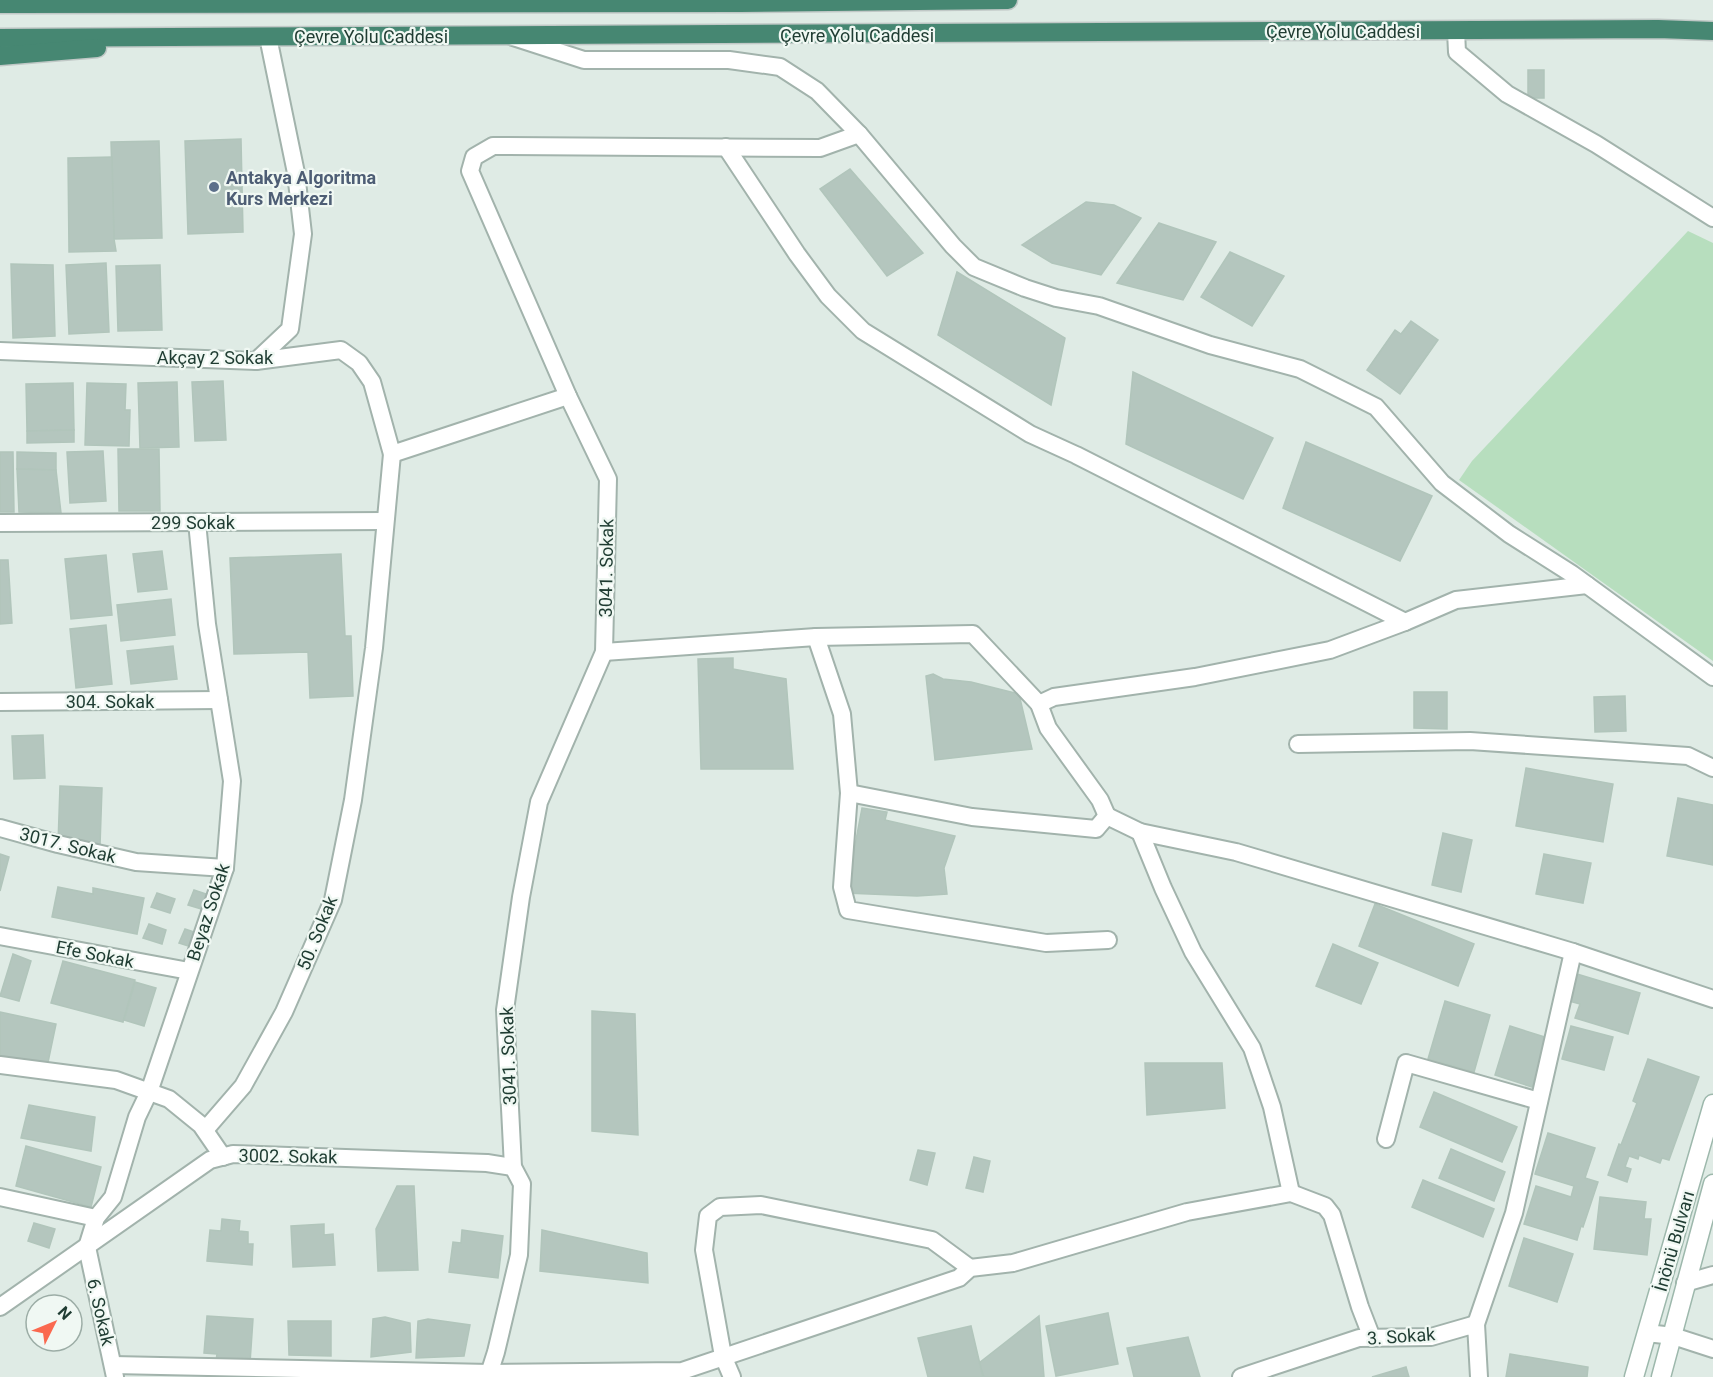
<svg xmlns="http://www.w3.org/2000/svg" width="1713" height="1377" font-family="Roboto,sans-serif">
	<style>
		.green { fill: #b7debe }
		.building { fill: #b4c6be; stroke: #b1c5bb; stroke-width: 1.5 }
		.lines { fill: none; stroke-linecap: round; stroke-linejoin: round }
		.minor-casing { stroke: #a2b3ac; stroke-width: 20 }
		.secondary-casing { stroke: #9db8ac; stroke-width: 21 }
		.trunk-casing { stroke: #c0c8c6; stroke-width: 21 }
		.minor { stroke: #fff; stroke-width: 16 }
		.secondary { stroke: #fff; stroke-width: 18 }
		.trunk { stroke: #468772; stroke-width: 18 }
		.service-dot { fill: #5c6f8a; stroke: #f0f8f3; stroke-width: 2 }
		.labels { text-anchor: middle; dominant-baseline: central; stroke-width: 4.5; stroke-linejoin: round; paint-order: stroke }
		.street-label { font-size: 18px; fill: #1f3c32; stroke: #f0f8f3 }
		.service-label { font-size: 18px; font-weight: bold; fill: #4e5e75; stroke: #f0f8f3; text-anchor: start }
	</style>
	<rect width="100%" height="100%" fill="#dfebe5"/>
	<polygon class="green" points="1688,231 1713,243 1713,661 1459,480 1472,461"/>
	<g class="building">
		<rect x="1528" y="70" width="16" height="28"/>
		<polygon points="241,139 243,232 188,234 185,141"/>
		<polygon points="159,141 162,238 114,239 111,142"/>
		<polygon points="112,157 114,239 116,251 69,252 68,158"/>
		<polygon points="850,169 923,253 887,276 820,189"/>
		<polygon points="1086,202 1114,205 1141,218 1101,275 1052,263 1022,245"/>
		<polygon points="1159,223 1216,242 1183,300 1117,283"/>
		<polygon points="1230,252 1284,276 1252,326 1201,297"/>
		<polygon points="106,263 109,332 69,334 66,265"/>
		<polygon points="11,264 53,265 55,336 13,338"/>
		<polygon points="160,265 162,330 118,331 116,266"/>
		<polygon points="957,272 1065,338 1051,405 938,335"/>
		<polygon points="1411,321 1438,340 1400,394 1367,370 1395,330 1401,334"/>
		<polygon points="1133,372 1273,438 1243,499 1126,444"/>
		<polygon points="223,381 226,440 195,441 192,382"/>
		<polygon points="177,382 179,447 140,448 138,383"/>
		<polygon points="73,383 74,430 27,431 26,384"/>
		<polygon points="87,383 126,384 125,410 130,410 129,446 85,445"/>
		<polygon points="74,430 74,442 27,443 27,431"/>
		<polygon points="1306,442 1432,496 1400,561 1283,508"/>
		<polygon points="118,449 159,449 160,511 119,511"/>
		<polygon points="103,451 106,501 70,503 67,452"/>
		<polygon points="0,452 13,452 14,512 0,512"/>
		<polygon points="17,452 56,453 56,470 17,469"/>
		<polygon points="17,469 56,470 61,513 19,512"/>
		<polygon points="162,551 167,589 138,592 133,554"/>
		<polygon points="341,554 345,636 351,636 353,696 310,698 308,652 234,654 230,558"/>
		<polygon points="106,555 112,615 71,619 65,559"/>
		<polygon points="0,560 8,560 12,623 0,624"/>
		<polygon points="171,599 175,635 121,641 117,605"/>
		<polygon points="106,625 112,684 76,688 70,629"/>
		<polygon points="173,646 177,679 131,684 127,651"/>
		<polygon points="733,658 733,669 786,679 793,769 701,769 698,659"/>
		<polygon points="933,674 943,679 971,682 1019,694 1032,749 935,760 926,676"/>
		<polygon points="1414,692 1447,692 1447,729 1414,728"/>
		<polygon points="1625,696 1626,731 1595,732 1594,697"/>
		<polygon points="43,735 45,778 14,779 12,736"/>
		<polygon points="1526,768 1613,784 1603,842 1516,826"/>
		<polygon points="60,786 102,788 100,846 58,844"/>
		<polygon points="1678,798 1713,805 1713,865 1667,856"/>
		<polygon points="862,808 887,812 885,820 955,836 944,868 947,894 917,896 846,893"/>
		<polygon points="1443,833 1472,840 1461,892 1432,885"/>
		<polygon points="0,854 9,857 0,891"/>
		<polygon points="1544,854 1591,863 1583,903 1536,894"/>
		<polygon points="58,887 93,894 93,888 144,898 137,934 52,917"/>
		<polygon points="194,890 212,896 208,911 188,905"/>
		<polygon points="157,893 175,899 170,913 151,907"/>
		<polygon points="1375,904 1474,944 1458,986 1359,946"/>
		<polygon points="149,924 166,930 162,944 143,938"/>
		<polygon points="185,929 203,935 198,949 179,943"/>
		<polygon points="1333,944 1378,963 1361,1004 1316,986"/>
		<polygon points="13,954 31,961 19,1001 0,996"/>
		<polygon points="63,961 135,980 123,1022 51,1003"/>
		<polygon points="1577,974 1640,993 1628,1034 1575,1018 1580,1004 1569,1001"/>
		<polygon points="135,982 156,988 144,1026 124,1020"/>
		<polygon points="1445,1001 1490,1015 1474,1072 1428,1059"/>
		<polygon points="592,1011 635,1014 638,1135 592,1131"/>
		<polygon points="0,1012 56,1024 47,1067 0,1057"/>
		<polygon points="1510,1026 1548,1038 1532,1087 1495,1075"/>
		<polygon points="1571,1026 1613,1037 1604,1070 1562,1059"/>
		<polygon points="1648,1059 1699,1077 1669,1160 1662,1158 1660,1163 1639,1155 1638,1159 1629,1156 1625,1167 1631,1169 1627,1182 1608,1175 1619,1144 1621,1145 1637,1103 1633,1101"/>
		<polygon points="1145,1063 1222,1063 1225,1108 1147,1115"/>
		<polygon points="1434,1092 1517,1127 1502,1162 1420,1127"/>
		<polygon points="29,1105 95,1117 91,1151 21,1138"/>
		<polygon points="1548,1133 1595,1148 1585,1178 1598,1182 1583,1227 1581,1226 1577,1240 1524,1224 1536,1186 1571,1197 1574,1186 1535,1174"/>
		<polygon points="26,1146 101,1167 91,1207 16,1186"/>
		<polygon points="1451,1149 1505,1172 1494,1201 1439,1178"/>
		<polygon points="918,1150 935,1153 927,1185 910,1180"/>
		<polygon points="974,1157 990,1161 983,1192 966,1188"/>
		<polygon points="1423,1180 1494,1209 1483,1237 1412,1207"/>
		<polygon points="397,1186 414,1186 418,1270 378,1271 376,1229"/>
		<polygon points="1600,1197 1646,1202 1644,1219 1651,1219 1647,1255 1594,1249"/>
		<polygon points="222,1219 240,1221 239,1231 248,1232 248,1244 253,1244 252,1265 207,1261 210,1230 221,1231"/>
		<polygon points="34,1223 55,1229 49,1248 28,1241"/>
		<polygon points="324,1224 324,1235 333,1234 335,1265 293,1267 291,1226"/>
		<polygon points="462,1230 503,1236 498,1278 449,1272 453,1242 461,1243"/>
		<polygon points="542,1230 647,1253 648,1283 540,1271"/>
		<polygon points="1524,1238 1573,1254 1557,1302 1509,1286"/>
		<polygon points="1108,1313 1118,1364 1056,1376 1046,1326"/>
		<polygon points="207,1316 253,1319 250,1363 216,1361 217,1354 204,1353"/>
		<polygon points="1039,1316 1044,1377 984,1377 979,1363"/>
		<polygon points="385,1317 410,1323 411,1352 371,1357 373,1319"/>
		<polygon points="428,1319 470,1325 464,1356 416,1358 418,1321"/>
		<polygon points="288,1321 331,1321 331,1356 289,1355"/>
		<polygon points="971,1326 983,1377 928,1377 918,1338"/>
		<polygon points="1188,1337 1200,1377 1134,1377 1127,1348"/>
		<polygon points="1510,1354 1588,1367 1587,1377 1506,1377"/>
		<polygon points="1406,1367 1409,1377 1372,1377"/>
	</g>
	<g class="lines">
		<defs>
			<g id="minor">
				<polyline points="1456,31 1457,52 1507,94 1596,144 1713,218"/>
				<polyline points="513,37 584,60 729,60 780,67 817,91 859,134 953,246 974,267 1025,288 1056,298 1099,306 1210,345 1300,369 1376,407 1442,483 1509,534 1572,574 1713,677"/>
				<polyline points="726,147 797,254 828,296 863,331 1030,434 1076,455 1405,622"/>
				<polyline points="0,351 256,361 341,350 359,363 372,382 392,454 568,396"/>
				<polyline points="256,361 290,329 303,234 296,173 268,37"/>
				<polyline points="0,523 385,521"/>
				<polyline points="816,637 842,714 849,793 842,887 848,910 1046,943 1108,940"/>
				<polyline points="604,652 816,637 973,634 1039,704 1048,728 1100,800 1107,816"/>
				<polyline points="0,702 219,700"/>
				<polyline points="1039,704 1054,697 1195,677 1330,650 1405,622 1456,600 1587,585"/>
				<polyline points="1298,744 1470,741 1688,756 1713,768"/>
				<polyline points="849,793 972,817 1096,829 1107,816 1140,832 1236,852 1573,952 1713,999"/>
				<polyline points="0,828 58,844 136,862 225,868"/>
				<polyline points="1140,832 1163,888 1193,952 1252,1048 1272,1107 1291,1193"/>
				<polyline points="0,936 189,971"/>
				<polyline points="0,1065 116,1080 169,1099 201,1125 223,1157"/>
				<polyline points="205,1130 243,1086 284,1012 333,900 353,800 374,648 392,454"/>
				<polyline points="1386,1139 1406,1063 1539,1101"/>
				<polyline points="0,1197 96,1218"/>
				<polyline points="1685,1283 1713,1275"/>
				<polyline points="0,1307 210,1160 233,1154 487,1163 513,1167"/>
				<polyline points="1476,1324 1514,1213 1573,952"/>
				<polyline points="1647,1333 1673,1336 1713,1349"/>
				<polyline points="113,1365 490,1373 682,1371 959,1278 970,1268 1013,1263 1187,1212 1291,1193 1325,1206 1332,1215 1360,1307 1372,1338"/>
				<polyline points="115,1377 87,1247 96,1218 113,1197 137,1117 149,1092 225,868 232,781 207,624 197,522"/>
				<polyline points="488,1377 496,1352 519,1255 522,1184 513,1167 505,1010 521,897 539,802 604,652 608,479 568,396 470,171 474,157 493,146 820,148 859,134"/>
				<polyline points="732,1377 723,1356 704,1250 708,1216 720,1207 761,1205 932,1240 970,1268"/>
				<polyline points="1241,1377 1359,1338 1431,1337 1476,1324 1479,1377"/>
			</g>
			<g id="secondary">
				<polyline points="1634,1377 1713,1104"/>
				<polyline points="1661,1377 1713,1184"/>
			</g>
			<g id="trunk">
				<polyline points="0,4 740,3 1008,0"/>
				<polyline points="0,38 1658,29 1713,31"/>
				<polyline points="0,56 97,48"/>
			</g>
		</defs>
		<use href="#minor" class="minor-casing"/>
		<use href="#secondary" class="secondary-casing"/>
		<use href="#trunk" class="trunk-casing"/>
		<use href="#minor" class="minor"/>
		<use href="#secondary" class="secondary"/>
		<use href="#trunk" class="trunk"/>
	</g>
	<circle class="service-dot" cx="214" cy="187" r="6"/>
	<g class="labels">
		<g class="street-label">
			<text x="1343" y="31">Çevre Yolu Caddesi</text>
			<text x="857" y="35">Çevre Yolu Caddesi</text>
			<text x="371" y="36">Çevre Yolu Caddesi</text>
			<text x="215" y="357">Akçay 2 Sokak</text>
			<text x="193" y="522">299 Sokak</text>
			<text transform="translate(606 568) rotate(-89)">3041. Sokak</text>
			<text x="110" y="701">304. Sokak</text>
			<text transform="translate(68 845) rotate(14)">3017. Sokak</text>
			<text transform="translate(208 912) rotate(-72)">Beyaz Sokak</text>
			<text transform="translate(317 933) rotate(-68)">50. Sokak</text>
			<text transform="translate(95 954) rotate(11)">Efe Sokak</text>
			<text transform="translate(508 1056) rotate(-92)">3041. Sokak</text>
			<text transform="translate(288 1156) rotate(1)">3002. Sokak</text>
			<text transform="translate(1674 1241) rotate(-74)">İnönü Bulvarı</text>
			<text transform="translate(101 1312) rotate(77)">6. Sokak</text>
			<text transform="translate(1401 1336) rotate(-4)">3. Sokak</text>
		</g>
		<g class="service-label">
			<text x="226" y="177">Antakya Algoritma<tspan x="226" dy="21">Kurs Merkezi</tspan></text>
		</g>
	</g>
	<g transform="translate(54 1323) rotate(47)"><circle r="28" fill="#f0f8f3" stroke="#9cada6" stroke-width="1.5"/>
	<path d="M0-4.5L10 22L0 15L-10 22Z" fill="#fa694f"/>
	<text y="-9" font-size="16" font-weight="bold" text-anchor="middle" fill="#1f3c32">N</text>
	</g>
</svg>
